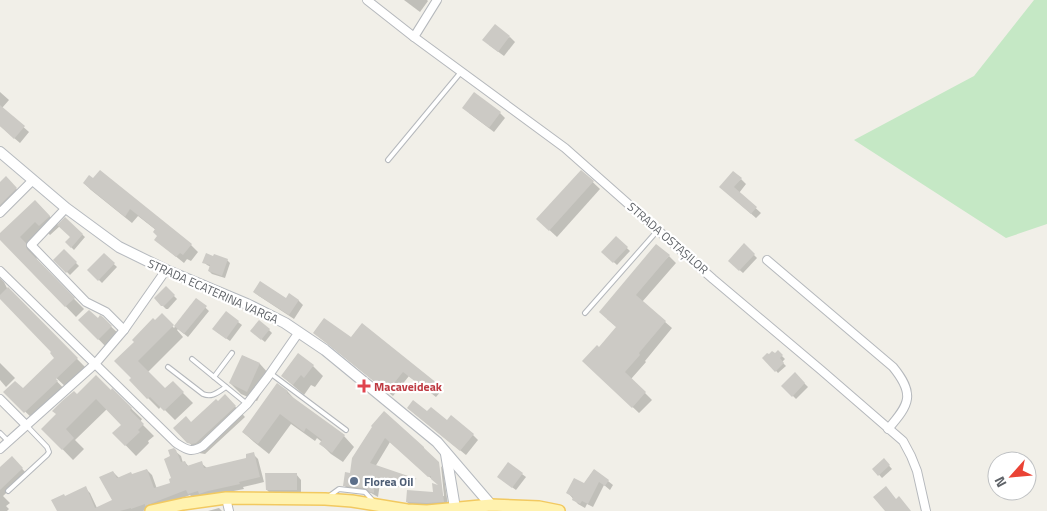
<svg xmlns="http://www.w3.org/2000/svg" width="1047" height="511" font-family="'Titillium Web',sans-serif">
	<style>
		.green { fill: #c5e8c5 }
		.shadow { fill: #0003 }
		.building { fill: #cccac5 }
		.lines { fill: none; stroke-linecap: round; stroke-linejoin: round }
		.lane-casing { stroke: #b5b8bc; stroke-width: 6 }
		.street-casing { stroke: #b5b8bc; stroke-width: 10 }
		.secondary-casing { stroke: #b6babf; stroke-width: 12 }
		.primary-casing { stroke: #f2c960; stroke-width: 14 }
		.lane { stroke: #fff; stroke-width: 4 }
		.street { stroke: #fff; stroke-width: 8 }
		.secondary { stroke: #fff; stroke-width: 10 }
		.primary { stroke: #fff2af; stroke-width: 11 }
		.health-dot { fill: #e0444e; stroke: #fff; stroke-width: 2 }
		.service-dot { fill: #5c6f8a; stroke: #fff; stroke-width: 2 }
		.labels { text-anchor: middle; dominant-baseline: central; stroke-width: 4.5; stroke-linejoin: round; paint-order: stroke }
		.street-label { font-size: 12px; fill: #5f6368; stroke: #fff }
		.health-label { font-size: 12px; font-weight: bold; fill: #be3a42; stroke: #fff; text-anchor: start }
		.service-label { font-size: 12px; font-weight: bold; fill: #4e5e75; stroke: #fff; text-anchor: start }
	</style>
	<rect width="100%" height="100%" fill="#f1efe8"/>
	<polygon class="green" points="1034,0 1047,0 1047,224 1006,238 854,140 974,76"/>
	<g class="shadow">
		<polygon points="404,0 427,0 428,1 420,12"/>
		<polygon points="510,37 515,42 504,56 489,45"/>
		<polygon points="0,92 9,100 2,108 29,132 20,143 0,126"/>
		<polygon points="469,113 500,113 505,118 494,132"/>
		<polygon points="581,171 600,189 557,237 545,226"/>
		<polygon points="89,177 191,245 198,252 191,261 187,259 184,263 163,246 156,230 138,216 132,223 91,190 84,183"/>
		<polygon points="6,178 21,194 0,216 0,183"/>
		<polygon points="741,179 746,184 739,193 761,213 756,218 726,192"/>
		<polygon points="35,201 59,226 65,219 85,237 74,250 66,242 71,237 60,226 50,235 46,231 29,248 36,254 37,261 84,309 76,317 0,238 0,235"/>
		<polygon points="616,238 630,251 617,265 603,252"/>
		<polygon points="744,245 757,258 743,273 729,261"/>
		<polygon points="64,251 79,266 70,275 55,260"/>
		<polygon points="104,255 117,267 102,283 89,270"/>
		<polygon points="669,256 676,263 642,302 672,328 645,361 646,362 631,379 652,400 639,413 584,361 599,349 618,328 607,319"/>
		<polygon points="227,260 230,263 225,278 212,274 209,271 211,267 207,265 204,262"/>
		<polygon points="0,278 4,282 7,288 87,369 67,388 52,374 51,375 67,392 36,422 5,392 23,390 56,358 53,352 0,298"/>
		<polygon points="166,288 177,299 168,309 166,309 155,298"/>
		<polygon points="254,292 286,299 298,300 303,305 294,319 259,296"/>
		<polygon points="197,300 209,311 188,337 178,329 177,330 183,337 148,372 165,390 173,383 193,403 175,420 161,406 159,409 130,380 133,378 116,361 162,315 174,328"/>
		<polygon points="226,313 242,325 230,341 217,332"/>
		<polygon points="102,318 122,337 109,350 80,320 98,320"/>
		<polygon points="269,330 272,333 265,342 255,334"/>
		<polygon points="314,333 351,339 437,385 442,390 436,397 409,376 393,396"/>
		<polygon points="778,352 785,359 782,362 786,366 778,373 764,358 775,355"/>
		<polygon points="243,356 260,364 270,375 257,401 241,394 230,383"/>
		<polygon points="0,363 15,378 6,387 0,380"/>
		<polygon points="313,366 323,376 315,387 311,385 304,395 282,376"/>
		<polygon points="795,374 808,387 796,399 783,386"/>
		<polygon points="277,385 288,392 299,404 344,436 354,447 343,462 331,454 321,444 322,442 317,438 315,441 291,424 269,454 254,442 243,432"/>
		<polygon points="112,390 142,419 140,422 154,436 148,441 149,443 136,456 114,433 123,425 107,409 75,440 84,449 73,460 43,429 77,396 111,392"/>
		<polygon points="225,396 245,417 205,454 199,453 175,428 191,424"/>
		<polygon points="414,413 427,413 473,435 478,440 466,455"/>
		<polygon points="374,427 424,448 434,481 390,442 375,467 406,480 404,486 394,488 380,483 378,497 371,493 349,490 344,485 351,474"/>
		<polygon points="175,451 181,456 183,463 185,462 189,467 201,463 207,468 248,459 253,454 258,459 264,482 243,487 244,489 213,495 205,498 202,496 194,499 190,495 152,510 150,508 143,511 58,511 66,497 85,488 90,493 97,508 114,501 113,472 119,478 132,475 147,470 152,475 157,489 172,483 172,457"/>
		<polygon points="12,458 27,474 3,496 10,503 6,506 9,509 7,511 0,511 0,469"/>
		<polygon points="884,460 892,469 882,478 874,469"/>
		<polygon points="441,466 443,469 448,506 412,507 407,502 444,496"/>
		<polygon points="594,470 613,485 610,490 604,485 593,507 587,504 585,508 578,504 568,493 584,485"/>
		<polygon points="296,474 301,480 301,495 272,495 267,490"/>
		<polygon points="522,474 526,477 516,490 498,477"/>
		<polygon points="219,508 222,511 208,511"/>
	</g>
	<g class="building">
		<polygon points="495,24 510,36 498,52 482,40"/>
		<polygon points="474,92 501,112 489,128 462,108"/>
		<polygon points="0,105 25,126 14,139 0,126"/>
		<polygon points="100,170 192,244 183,255 180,253 176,257 154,240 157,236 153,232 155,229 130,209 125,217 83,183 89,175 93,178"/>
		<polygon points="581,170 594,181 549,231 536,219"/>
		<polygon points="733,171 742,178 734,187 757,207 751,214 719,187"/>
		<polygon points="6,176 17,188 0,205 0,182"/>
		<polygon points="35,200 50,216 39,226 35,222 20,237 26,243 26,246 27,249 75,298 65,307 0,240 0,233"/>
		<polygon points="65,217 83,234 71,248 65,242 70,237 57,225"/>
		<polygon points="616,236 628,247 613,263 601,252"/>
		<polygon points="744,243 755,254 739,271 728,261"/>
		<polygon points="656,244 670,255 636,295 666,321 639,353 640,355 625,372 646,392 632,408 582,361 597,345 599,347 616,327 599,312"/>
		<polygon points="64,249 77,262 66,273 53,260"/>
		<polygon points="104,253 115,263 98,281 87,270"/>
		<polygon points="206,253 213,256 214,254 228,259 222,276 208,271 210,265 202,263"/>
		<polygon points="260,281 286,298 289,293 299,300 289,315 253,292"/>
		<polygon points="166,286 175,295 164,306 161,306 154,298"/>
		<polygon points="8,287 78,358 56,379 58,381 24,413 3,392 15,381 23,388 54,358 50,353 51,352 0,299 0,295"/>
		<polygon points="196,298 207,306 184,334 174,326"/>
		<polygon points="89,310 98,318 100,315 103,317 112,326 98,340 78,320"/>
		<polygon points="226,311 239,321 226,339 212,329"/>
		<polygon points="162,313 174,325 138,361 165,388 173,381 184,392 164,411 150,397 147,399 129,380 131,378 114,361 134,342 132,340 153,318 155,320"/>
		<polygon points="324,318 351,337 362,323 438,384 430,393 403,372 387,392 329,345 313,333"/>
		<polygon points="259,320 270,329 261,340 250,331"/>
		<polygon points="778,350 783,355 780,358 784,363 775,372 762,358 767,353 769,354 772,351 775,353"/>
		<polygon points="298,353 314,365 304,378 301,375 293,385 281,376"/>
		<polygon points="242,355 260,363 247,392 229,383"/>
		<polygon points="795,372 805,383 792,397 781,386"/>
		<polygon points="96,375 111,390 112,388 132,408 130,410 144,424 138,430 140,432 125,446 112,433 121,425 96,399 66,429 74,438 62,450 41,429 56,414 52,411 62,401 74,391 77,394"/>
		<polygon points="277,383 288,391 287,393 345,435 332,453 319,444 322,440 306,428 304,432 280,414 258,444 242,432"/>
		<polygon points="225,394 236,406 196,443 192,444 187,443 173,428 186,416 191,422 216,399 218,401"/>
		<polygon points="413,400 427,411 431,407 447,420 451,415 474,434 460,451 407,408"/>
		<polygon points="384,411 424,447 424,448 439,462 444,502 427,503 406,502 407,490 433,492 432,483 438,485 431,479 431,476 428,477 385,438 370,463 417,479 389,483 375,479 374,493 370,492 365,488 343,486 345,472 350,473 352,458 372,427 371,426"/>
		<polygon points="174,448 176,450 181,462 185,461 187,466 202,461 204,468 246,458 246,454 254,452 260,477 239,482 240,484 208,491 199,494 198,491 188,494 186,490 145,506 145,504 131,509 131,508 120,511 57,511 51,500 64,494 65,496 86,486 95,508 112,500 99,477 113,471 117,478 131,472 132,474 147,469 154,488 170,483 169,479 171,478 164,459 170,456 168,450"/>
		<polygon points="12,456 23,468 0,490 0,467"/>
		<polygon points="884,458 890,465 878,476 872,469"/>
		<polygon points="508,462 523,473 512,488 497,477"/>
		<polygon points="594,469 609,480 605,486 599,482 588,504 582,501 580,504 572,500 573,497 566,493 574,478 584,483"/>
		<polygon points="265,473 297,473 297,490 266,490"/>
		<polygon points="886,486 896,499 899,496 911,511 885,511 873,497"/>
	</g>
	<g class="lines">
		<defs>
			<g id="lane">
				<polyline points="388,160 461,72"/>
				<polyline points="585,313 658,230"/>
				<polyline points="192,359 247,404"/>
				<path d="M168 367 203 394C212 398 218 392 226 387"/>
				<polyline points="270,373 346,430"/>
				<polyline points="214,377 232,353"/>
				<polyline points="0,433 8,441"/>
				<polyline points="8,491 47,455 49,452 47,447 26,425"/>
				<polyline points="328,497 339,489 365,492 374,502"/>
			</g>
			<g id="street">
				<polyline points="367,0 414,37 565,148 713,279 821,370 903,441 911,456 917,471 926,511"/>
				<polyline points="414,37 437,0"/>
				<polyline points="66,208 31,245 86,302 106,312 124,330"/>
				<polyline points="0,213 33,180"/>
				<path d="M767 260 893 367C915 394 910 404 888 429"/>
				<path d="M0 271 176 443C187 450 191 453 203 446L247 404 267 378 299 332"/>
				<polyline points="0,399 26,425"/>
				<polyline points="0,449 95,364 124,330 166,270"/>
				<polyline points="226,498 229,511"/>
			</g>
			<g id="secondary">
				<polyline points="0,152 66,208 119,247 166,270 247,304 285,323 325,350 437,442 491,505"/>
				<polyline points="446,454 455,508"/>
			</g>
			<polyline id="primary" points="151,511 183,504 226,498 325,499 352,501 407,510 427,511 491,505 539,507 559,511"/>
		</defs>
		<use href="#lane" class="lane-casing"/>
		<use href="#street" class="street-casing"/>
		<use href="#secondary" class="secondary-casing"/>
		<use href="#primary" class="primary-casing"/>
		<use href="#lane" class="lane"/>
		<use href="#street" class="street"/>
		<use href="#secondary" class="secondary"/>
		<use href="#primary" class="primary"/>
	</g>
	<path class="health-dot" d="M361.5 378.5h5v5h5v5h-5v5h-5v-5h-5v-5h5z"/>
	<circle class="service-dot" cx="354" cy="481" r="5"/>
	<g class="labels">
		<g class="street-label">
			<text transform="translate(668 238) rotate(41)">STRADA OSTAȘILOR</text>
			<text transform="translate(213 291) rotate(24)">STRADA ECATERINA VARGA</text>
		</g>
		<g class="health-label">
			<text x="374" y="386">Macaveideak</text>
		</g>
		<g class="service-label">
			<text x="364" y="481">Florea Oil</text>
		</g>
	</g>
	<g transform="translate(1012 476) rotate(243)"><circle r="24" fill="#ffffff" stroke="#bfc1c3"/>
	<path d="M0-4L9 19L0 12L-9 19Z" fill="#ea4335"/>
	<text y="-8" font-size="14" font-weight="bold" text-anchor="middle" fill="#5f6368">N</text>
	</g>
</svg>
